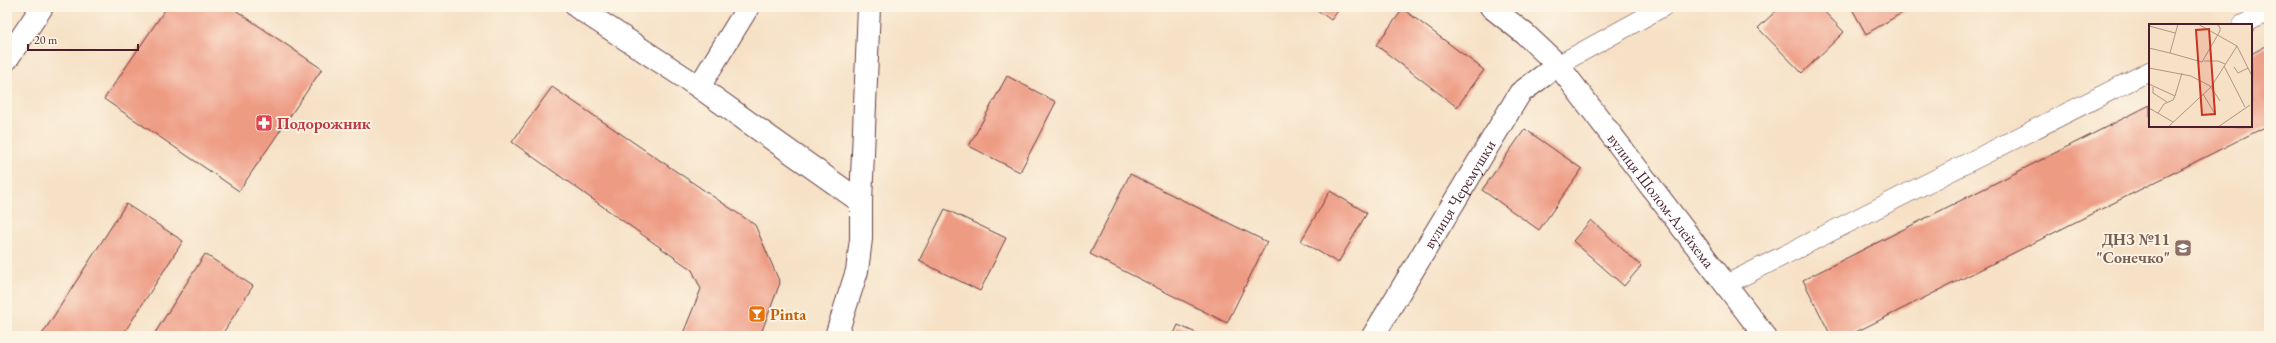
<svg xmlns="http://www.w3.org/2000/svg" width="2276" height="343" font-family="'EB Garamond',serif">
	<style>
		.building { fill: #ee9b84 }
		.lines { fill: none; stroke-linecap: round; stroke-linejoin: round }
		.service-casing { stroke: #643c42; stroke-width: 20 }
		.minor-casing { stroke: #643c42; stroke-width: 24 }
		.tertiary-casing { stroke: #643c42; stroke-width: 24 }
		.service { stroke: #fff; stroke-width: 19 }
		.minor { stroke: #fff; stroke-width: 22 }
		.tertiary { stroke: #fff; stroke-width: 22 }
		.labels { text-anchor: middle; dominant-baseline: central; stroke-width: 3.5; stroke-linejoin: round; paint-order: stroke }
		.health-label { font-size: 16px; font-weight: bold; fill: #be3a42; stroke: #fcf5e5; text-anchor: start }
		.street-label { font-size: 16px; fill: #4a1f2b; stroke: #fcf5e5 }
		.education-label { font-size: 16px; font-weight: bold; fill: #785e54; stroke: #fcf5e5; text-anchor: end }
		.food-label { font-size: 16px; font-weight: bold; fill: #c56008; stroke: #fcf5e5; text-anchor: start }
		.inset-road { fill: none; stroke: #b19388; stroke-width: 1 }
		.view { fill: #c8321e; fill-opacity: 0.15; stroke: #c8321e; stroke-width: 2 }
		.inset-edge { fill: none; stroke: #4a1f2b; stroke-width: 2 }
	</style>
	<rect width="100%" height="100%" fill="#fcf5e5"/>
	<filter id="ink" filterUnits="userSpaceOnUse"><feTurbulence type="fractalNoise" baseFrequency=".025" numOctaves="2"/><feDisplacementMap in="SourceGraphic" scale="8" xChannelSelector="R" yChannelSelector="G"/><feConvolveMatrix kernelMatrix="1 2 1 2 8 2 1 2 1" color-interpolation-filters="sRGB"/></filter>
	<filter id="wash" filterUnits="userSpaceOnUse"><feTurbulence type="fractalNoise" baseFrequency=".012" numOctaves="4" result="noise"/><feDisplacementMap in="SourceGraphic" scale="16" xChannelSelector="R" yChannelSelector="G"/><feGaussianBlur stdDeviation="0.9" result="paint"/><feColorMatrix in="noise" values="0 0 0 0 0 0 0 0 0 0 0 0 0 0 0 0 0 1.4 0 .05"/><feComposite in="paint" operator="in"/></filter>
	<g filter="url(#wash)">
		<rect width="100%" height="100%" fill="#f6e1c6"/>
		<g id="blocks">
			<g class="building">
				<polygon points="167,7 231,7 322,69 239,191 104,99"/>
				<polygon points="1313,7 1341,7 1331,20"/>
				<polygon points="1780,7 1820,7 1844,32 1802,73 1758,28"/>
				<polygon points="1851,7 1912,7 1866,34"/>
				<polygon points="1403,9 1484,70 1457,107 1376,45"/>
				<polygon points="2266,46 2269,52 2269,125 1848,336 1831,336 1803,280 2150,105 2150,126 2251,126 2251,54"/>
				<polygon points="1007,76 1056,102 1020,172 969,146"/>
				<polygon points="552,87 755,225 780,283 760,336 682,336 701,289 692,270 512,142"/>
				<polygon points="1525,129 1582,169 1539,230 1482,190"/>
				<polygon points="1130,174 1267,242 1227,323 1090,254"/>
				<polygon points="1330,191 1367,213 1338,263 1301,241"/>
				<polygon points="126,204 183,241 122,336 41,336"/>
				<polygon points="945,209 1006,238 980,291 919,261"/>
				<polygon points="1591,220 1641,266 1624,286 1573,241"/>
				<polygon points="205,254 253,286 221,336 153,336"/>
				<polygon points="1178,325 1203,336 1173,336"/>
			</g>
		</g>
	</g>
	<g filter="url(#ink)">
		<use href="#blocks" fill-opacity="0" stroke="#643c42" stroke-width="1"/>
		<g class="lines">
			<defs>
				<g id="service">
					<polyline points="2242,25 2269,11"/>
					<polyline points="1558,65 1663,7"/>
					<polyline points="1725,285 2150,71"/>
				</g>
				<g id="minor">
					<polyline points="577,7 699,87 861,202 861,239 857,271 836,336"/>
					<polyline points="699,87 748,7"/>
					<polyline points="861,202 869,7"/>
					<path id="s1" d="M1373 336 1520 93 1558 65"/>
				</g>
				<g id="tertiary">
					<path id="s2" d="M1491 7 1525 34 1558 65 1765 336"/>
					<polyline points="7,59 42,7"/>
				</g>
			</defs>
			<use href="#service" class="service-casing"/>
			<use href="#minor" class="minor-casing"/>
			<use href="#tertiary" class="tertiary-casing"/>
			<use href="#service" class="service"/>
			<use href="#minor" class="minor"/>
			<use href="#tertiary" class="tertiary"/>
		</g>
	</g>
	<defs>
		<symbol id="pharmacy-square" viewBox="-11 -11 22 22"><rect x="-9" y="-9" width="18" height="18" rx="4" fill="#e0444e" stroke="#fcf5e5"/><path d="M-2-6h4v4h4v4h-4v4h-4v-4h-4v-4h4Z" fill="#fff"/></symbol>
		<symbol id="school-square" viewBox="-11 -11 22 22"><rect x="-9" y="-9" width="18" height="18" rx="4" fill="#8d6e63" stroke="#fcf5e5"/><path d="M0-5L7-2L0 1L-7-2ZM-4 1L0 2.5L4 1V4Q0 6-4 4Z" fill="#fff"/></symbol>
		<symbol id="bar-square" viewBox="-11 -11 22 22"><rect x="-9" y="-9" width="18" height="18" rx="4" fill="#e8710a" stroke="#fcf5e5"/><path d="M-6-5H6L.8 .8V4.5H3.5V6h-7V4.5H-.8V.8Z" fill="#fff"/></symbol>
	</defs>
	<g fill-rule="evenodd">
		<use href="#pharmacy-square" x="254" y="113" width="20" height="20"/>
		<use href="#school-square" x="2173" y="238" width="20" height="20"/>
		<use href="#bar-square" x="747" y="304" width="20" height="20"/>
	</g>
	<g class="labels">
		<g class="health-label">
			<text x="277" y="123">Подорожник</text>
		</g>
		<g class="street-label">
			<text stroke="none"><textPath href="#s1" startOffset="166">вулиця Черемушки</textPath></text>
			<text stroke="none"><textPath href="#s2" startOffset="259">вулиця Шолом-Алейхема</textPath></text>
		</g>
		<g class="education-label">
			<text x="2170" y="239">ДНЗ №11<tspan x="2170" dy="18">"Сонечко"</tspan></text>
		</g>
		<g class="food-label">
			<text x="770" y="314">Pinta</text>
		</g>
	</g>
	<g transform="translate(2149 24)">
		<rect width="103" height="103" fill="#f6e1c6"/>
		<path class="inset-road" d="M29 0 21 29 53 38 71 7V3L67 0M49 0 88 22 103 52M0 2 26 9M0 24 21 29M55 37H69L76 40M75 42 96 83M85 43 89 49 99 44M0 44 42 52 61 62 71 77M0 60 26 72 33 49M4 63V69L18 78M54 70 66 90M0 84 24 98M9 89 15 80 24 76 26 72M19 103 62 63 88 22M69 103 101 81"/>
		<path class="view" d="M60 5 66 90 53 91 47 6Z"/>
		<rect width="103" height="103" class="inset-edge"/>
	</g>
	<rect width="2276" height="343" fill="none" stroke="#fcf5e5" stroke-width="24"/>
	<path d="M28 44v6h110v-6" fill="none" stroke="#4a1f2b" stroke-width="2"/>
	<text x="34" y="44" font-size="12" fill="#4a1f2b" stroke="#fcf5e5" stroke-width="3" paint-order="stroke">20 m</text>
</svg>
